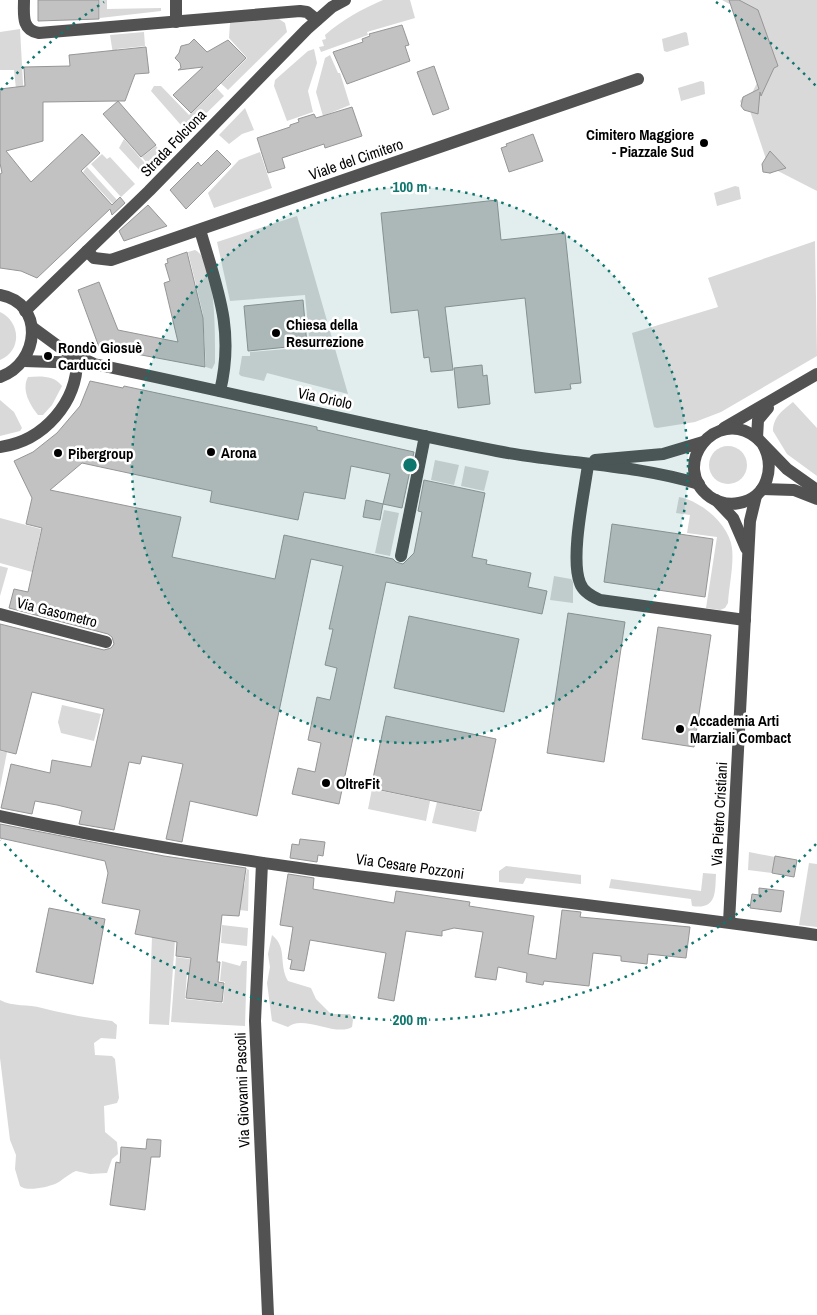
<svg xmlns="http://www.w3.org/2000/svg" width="817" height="1315" font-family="'Archivo Narrow',sans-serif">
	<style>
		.green { fill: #d9d9d9 }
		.building { fill: #c2c2c2; stroke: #969696 }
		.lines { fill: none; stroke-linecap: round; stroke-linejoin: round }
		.minor { stroke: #525252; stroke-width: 12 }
		.ring { fill: none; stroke: #0f766e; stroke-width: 2.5; stroke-dasharray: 2.5 5 }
		.poi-dot { fill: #000; stroke: #fff; stroke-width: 2 }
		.labels { text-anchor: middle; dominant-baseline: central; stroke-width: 5; stroke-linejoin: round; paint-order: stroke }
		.poi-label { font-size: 15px; font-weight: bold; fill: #000; stroke: #fff; text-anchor: start }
		.street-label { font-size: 15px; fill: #000; stroke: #fff }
		.centre { fill: #0f766e; stroke: #fff; stroke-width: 2.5 }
		.ring-label { font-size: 15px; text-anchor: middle; font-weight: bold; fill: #0f766e; stroke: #fff; stroke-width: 5; stroke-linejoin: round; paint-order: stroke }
	</style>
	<rect width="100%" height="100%" fill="#fff"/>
	<g class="green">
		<polygon points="100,0 107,0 107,9 161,8 161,11 100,18"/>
		<path d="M383 0H410L415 18 367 32 368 35 321 52 319 47 324 46 322 40 326 39 325 35C342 20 362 9 383 0Z"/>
		<polygon points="722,0 817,0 817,191 776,170 770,174 762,169 762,164 766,159 750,111 744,110 740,101 743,97 751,95 762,73 754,75 733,13 741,10"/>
		<polygon points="279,19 285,23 287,32 228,90 218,81 223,77 226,79 247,58 229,38 230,23"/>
		<polygon points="20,29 24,102 21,137 14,70 0,70 0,32"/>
		<polygon points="144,32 145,46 117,49 117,53 113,54 110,35"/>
		<polygon points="685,32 687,33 689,45 667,52 664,51 662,39"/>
		<polygon points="314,49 317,63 308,91 313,112 287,121 274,86 275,80 308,51"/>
		<polygon points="330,55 338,73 340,73 350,105 323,116 316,92 325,58"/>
		<polygon points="209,80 224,96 187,132 151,91 154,86 161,86 189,115 212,93 205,85"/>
		<polygon points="701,81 704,82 705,94 681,101 678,88"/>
		<polygon points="245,108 254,130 242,134 229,144 219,135"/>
		<polygon points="124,139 150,169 144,175 119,148"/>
		<polygon points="156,146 164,155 151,168 142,157"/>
		<polygon points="260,152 272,188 214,208 208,193 239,160"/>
		<polygon points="102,154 107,159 110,157 135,184 121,197 91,164"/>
		<polygon points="87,167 117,200 113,204 83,172"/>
		<polygon points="735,186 739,187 741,199 717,206 714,193"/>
		<polygon points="297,216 348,394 267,373 264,381 241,376 239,374 242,356 250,356 250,352 310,347 305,295 230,301 217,242"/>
		<polygon points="815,241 817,356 721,412 695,422 657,428 654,427 632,333 718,307 708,278"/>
		<path d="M195 250C217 260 215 341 215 363L212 369 206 367 203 314 188 252Z"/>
		<path d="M0 312C21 322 22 351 0 360Z"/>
		<path d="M28 377C40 376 54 375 62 386L52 405 43 415H38C30 405 21 390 28 377Z"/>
		<polygon points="0,400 14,412 22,428 20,431 0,436"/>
		<path d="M793 402 817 428V476L787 454 773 431C773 417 783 410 793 402Z"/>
		<circle cx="728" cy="465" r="19"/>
		<polygon points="435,460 459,465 454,485 431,480"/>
		<polygon points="465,466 489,471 484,491 461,486"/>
		<path d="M679 497C701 501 729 524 732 548 734 565 729 586 728 603L725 608 720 610 706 608 717 537 687 533 690 515 676 513Z"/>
		<polygon points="384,510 399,513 390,556 375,553"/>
		<polygon points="0,518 41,529 32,572 0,563"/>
		<polygon points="0,566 8,568 0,596"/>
		<polygon points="554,576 571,579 573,582 573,603 550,600"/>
		<polygon points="62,705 101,714 94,741 61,733 58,722"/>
		<polygon points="0,751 7,752 0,788"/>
		<polygon points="372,789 430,801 426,821 368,809"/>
		<polygon points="437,802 480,812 476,832 432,823"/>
		<polygon points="749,852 775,857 772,873 748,870"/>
		<polygon points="809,863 817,864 817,927 799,925"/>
		<polygon points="506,866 581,875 581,884 526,878 523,884 499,882 499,871"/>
		<polygon points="247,869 249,870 248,911 231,909 231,885 244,887"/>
		<path d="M703 873 716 874C715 892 717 910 692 906L691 899 609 888 611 879 701 891Z"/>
		<polygon points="222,925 248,928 247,946 221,943"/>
		<path d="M272 935C288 948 278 963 288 981L311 988 316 999 331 1014H350L353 1020 352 1027C336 1037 302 1014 288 1027L272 1021 267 983 270 967 268 954Z"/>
		<polygon points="152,936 175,939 169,1025 149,1024"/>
		<polygon points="176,957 195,960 193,974 187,974 185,999 223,1003 225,982 220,981 222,961 240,966 242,961 247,961 245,1026 171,1022"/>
		<path d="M0 1000C13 1007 28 1004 42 1008 65 1014 88 1018 112 1021L117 1025 116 1039 101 1038 94 1043 95 1055 112 1056 115 1059 119 1098 117 1103 104 1106 105 1132 117 1142 118 1154 112 1159 107 1173 90 1174 76 1171C68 1174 62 1181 55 1184 47 1187 27 1192 20 1186L15 1169 16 1155 10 1140 0 1058Z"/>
	</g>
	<g class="building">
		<polygon points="38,0 99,0 99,19 38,21"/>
		<polygon points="729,0 739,0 758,10 778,66 774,68 761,96 760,92 758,114 744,110 741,106 743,97 759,89"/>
		<polygon points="402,25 409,45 405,46 410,61 347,84 333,52 363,42 362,39 370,36 369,34"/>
		<polygon points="194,39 207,52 228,40 246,58 191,113 173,95 203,67 178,70 181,68 180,63 175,58 179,53 181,46 189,44"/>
		<polygon points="146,47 149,73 135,74 125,101 118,101 156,145 141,157 103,114 118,101 43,102 43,141 6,151 31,182 82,134 100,153 81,171 112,205 120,197 125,203 112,215 110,209 37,278 21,271 0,268 0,174 2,173 0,163 0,89 25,86 24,67 70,66 69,55"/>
		<polygon points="434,66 449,109 433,115 417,72"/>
		<polygon points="352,107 362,136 325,148 324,144 282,158 285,168 268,173 257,138 290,127 290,125 299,122 298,119 314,114 316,118"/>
		<polygon points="533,134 543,161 509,172 501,148 507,146 506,144"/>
		<polygon points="217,150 231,164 186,209 170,190 198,162 201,166"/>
		<polygon points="770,151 786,168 770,173 763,172 762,164"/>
		<polygon points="497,200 501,240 565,233 581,383 570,384 571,389 535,393 525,298 445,307 453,370 431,372 429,357 424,358 418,310 391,313 381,213"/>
		<polygon points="148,205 167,226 124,241 119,231"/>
		<polygon points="187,252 203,318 205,367 99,347 78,290 99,282 118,330 178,342 164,283 170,281 165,264 168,263 167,259"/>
		<polygon points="303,300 307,345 248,351 244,306"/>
		<polygon points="482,365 483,376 487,375 490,404 458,408 454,368"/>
		<polygon points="90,381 123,388 124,386 317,427 317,430 414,452 402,508 383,504 390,474 351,466 345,499 304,492 298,520 210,502 212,491 82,463 50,490 181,517 172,557 275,579 284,535 393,559 396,562 403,564 414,553 422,512 418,511 424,480 485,493 472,557 487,560 486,564 531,573 528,587 547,591 542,614 386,582 339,804 292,794 298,768 315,772 321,743 308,740 317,697 330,700 337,668 325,665 333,629 329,629 343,566 311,559 257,816 190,801 182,842 166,839 183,764 142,756 140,764 129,762 114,830 79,824 82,811 57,805 35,801 32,814 1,808 11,764 50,773 52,760 91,767 104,709 32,692 16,754 0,750 0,624 104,650 111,648 114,644 112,637 108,634 9,608 14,589 28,592 42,528 26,524 32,498 14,461 33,452 57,433 80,406"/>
		<polygon points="366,500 383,504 380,520 363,517"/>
		<polygon points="612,524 713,539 705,597 604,582"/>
		<polygon points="568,613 625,622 604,762 547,753"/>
		<polygon points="409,616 519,639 504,712 394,688"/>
		<polygon points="658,627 711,635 694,747 642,739"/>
		<polygon points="386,716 496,739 481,811 371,788"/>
		<polygon points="0,824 164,856 246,868 239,916 222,915 217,962 220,962 218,982 224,983 222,1002 186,998 191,958 176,956 177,942 135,934 140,910 102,903 108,873 105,861 0,838"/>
		<polygon points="300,839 325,842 323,856 318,855 317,862 290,858 292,844 299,845"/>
		<polygon points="775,856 797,860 794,877 772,873"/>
		<polygon points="288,874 314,878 313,889 342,894 394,903 396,891 470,902 469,906 534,916 528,954 556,959 562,910 581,912 580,917 690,927 686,958 648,954 647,964 621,961 621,956 593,953 589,986 544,981 543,985 526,982 527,973 498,967 496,980 475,977 483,932 454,928 442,931 442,936 406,931 394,1001 378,998 386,953 310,940 304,971 290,969 292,960 288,959 293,927 280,925"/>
		<polygon points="759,888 784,891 781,912 750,908 752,894 759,895"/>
		<polygon points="49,908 105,919 93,984 36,972"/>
		<polygon points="147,1139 161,1140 160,1157 151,1157 145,1210 110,1205 116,1162 120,1163 121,1147 146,1149"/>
	</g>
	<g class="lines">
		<g class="minor">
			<path d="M24 0C24 14 21 30 39 33L300 11 307 12 317 20"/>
			<polyline points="176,0 176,22"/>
			<path d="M200 230C217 288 235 330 220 391"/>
			<polyline points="87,251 94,258 111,260 638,79"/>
			<path d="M0 295C45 303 40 363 0 377"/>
			<polyline points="25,311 149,191 307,29 332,7 345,0"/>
			<path d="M32 327 62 349 94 364C229 392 363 425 497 451 564 464 634 464 699 484"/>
			<polyline points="24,361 84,363"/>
			<polyline points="724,428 817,374"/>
			<polyline points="757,438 758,420 768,408"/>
			<path d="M762 443C776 466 768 498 739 503 729 505 719 503 710 497 669 467 715 405 757 438L787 469 817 490"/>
			<path d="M0 447C44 441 78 402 77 358"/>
			<polyline points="595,460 663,454 703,442"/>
			<path d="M588 465C584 494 570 558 580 583 583 592 593 597 600 600L745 620"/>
			<polyline points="762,489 794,490 817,499"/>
			<polyline points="716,500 733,518 746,548"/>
			<polyline points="401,556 425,436"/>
			<polyline points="0,614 106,642"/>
			<path d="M0 816C269 874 545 896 817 935"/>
			<polyline points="262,863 255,1021 268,1315"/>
			<polyline points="729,922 750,521 756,496"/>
		</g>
	</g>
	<circle cx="410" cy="465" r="278" fill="#0f766e" fill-opacity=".12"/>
	<g class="ring">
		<circle cx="410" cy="465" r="278"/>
		<path d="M816 844A555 555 0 0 1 1 840M1 90A555 555 0 0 1 104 2M716 2A555 555 0 0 1 816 86"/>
	</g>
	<g class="poi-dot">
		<circle cx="704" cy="143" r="5"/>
		<circle cx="276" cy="333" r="5"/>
		<circle cx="48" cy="356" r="5"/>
		<circle cx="211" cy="452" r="5"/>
		<circle cx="58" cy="453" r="5"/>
		<circle cx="680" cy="729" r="5"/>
		<circle cx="326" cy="783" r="5"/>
	</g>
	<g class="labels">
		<g class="poi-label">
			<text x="694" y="134" text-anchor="end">Cimitero Maggiore<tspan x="694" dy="17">- Piazzale Sud</tspan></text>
			<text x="286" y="324">Chiesa della<tspan x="286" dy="17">Resurrezione</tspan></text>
			<text x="58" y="347">Rondò Giosuè<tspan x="58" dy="17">Carducci</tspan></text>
			<text x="221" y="452">Arona</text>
			<text x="68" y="453">Pibergroup</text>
			<text x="690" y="720">Accademia Arti<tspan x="690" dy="17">Marziali Combact</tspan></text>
			<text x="336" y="783">OltreFit</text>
		</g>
		<g class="street-label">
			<text transform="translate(173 143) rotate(-46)">Strada Folciona</text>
			<text transform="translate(356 159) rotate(-19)">Viale del Cimitero</text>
			<text transform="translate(325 398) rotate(12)">Via Oriolo</text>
			<text transform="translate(57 612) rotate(14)">Via Gasometro</text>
			<text transform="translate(719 814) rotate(-87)">Via Pietro Cristiani</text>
			<text transform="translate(410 866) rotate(8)">Via Cesare Pozzoni</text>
			<text transform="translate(242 1090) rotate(-92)">Via Giovanni Pascoli</text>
		</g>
	</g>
	<circle cx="410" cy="465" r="8" class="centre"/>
	<g class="ring-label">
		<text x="410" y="192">100 m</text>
		<text x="410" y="1025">200 m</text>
	</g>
</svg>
